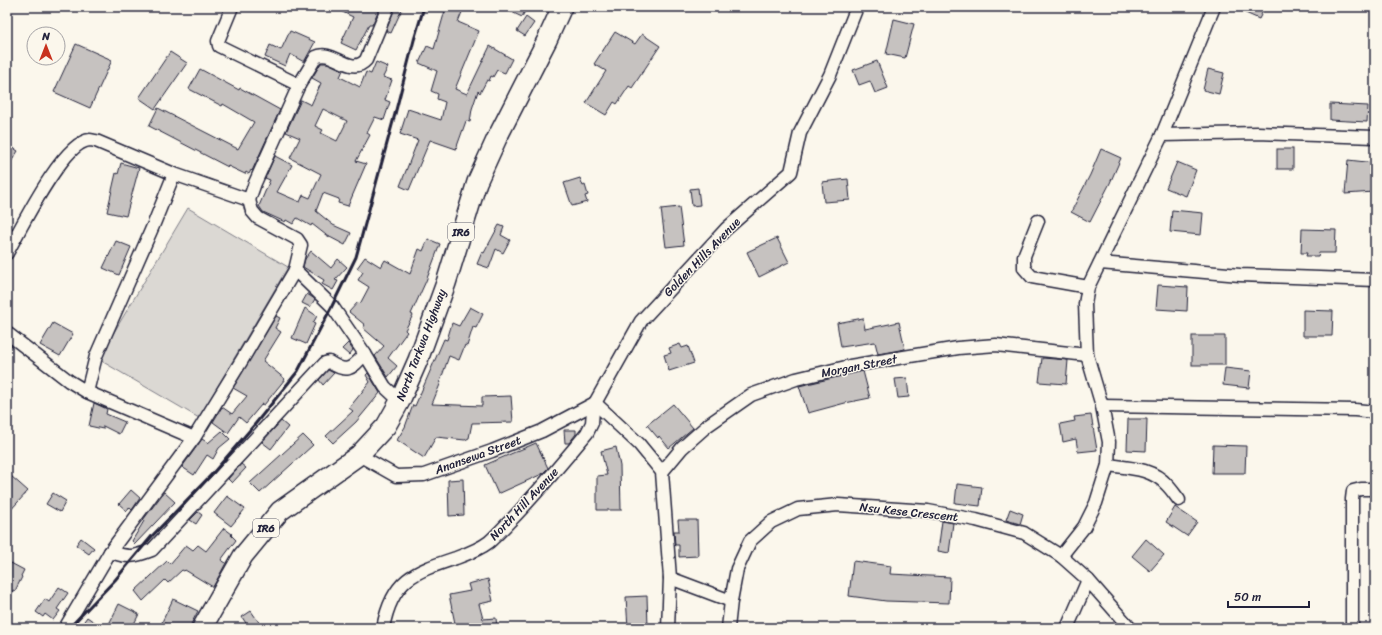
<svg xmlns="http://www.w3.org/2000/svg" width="1382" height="635" font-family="Sriracha,sans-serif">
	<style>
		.green { fill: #dbd8d3; stroke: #7e7d87 }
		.building { fill: #c6c2c0; stroke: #22223b; fill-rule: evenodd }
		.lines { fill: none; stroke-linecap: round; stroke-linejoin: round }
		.street-casing { stroke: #22223b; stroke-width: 15 }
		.primary-casing { stroke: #22223b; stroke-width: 22 }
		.street { stroke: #fbf7ec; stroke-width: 12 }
		.primary { stroke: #fbf7ec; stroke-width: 19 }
		.rail { stroke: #22223b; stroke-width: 3 }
		.labels { text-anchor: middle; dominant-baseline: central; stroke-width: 3; stroke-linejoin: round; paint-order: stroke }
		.shield { fill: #fbf7ec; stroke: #636270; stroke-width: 1 }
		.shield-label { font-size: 11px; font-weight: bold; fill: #22223b }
		.street-label { font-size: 12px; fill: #22223b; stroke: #fbf7ec }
	</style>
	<rect width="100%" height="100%" fill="#fbf7ec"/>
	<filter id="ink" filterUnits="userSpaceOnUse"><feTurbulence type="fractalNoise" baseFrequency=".025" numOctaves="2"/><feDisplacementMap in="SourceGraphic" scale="8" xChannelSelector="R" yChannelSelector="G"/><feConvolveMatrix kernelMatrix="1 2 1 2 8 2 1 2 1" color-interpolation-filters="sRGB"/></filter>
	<g filter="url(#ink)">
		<polygon class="green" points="188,208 288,267 199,418 98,359"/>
		<g class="building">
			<polygon points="332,7 380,7 372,25 369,25 356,50 341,43 353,17"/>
			<polygon points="395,7 403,7 391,33 386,31"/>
			<polygon points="446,7 464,7 458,22 479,31 455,89 467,94 490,46 512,59 505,73 497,70 493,77 491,76 489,81 487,80 480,93 478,91 472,109 470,122 466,121 456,149 430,140 409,190 400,186 418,140 400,134 408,109 441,120 445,102 437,99 438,94 431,91 437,71 419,63 427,46 434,49"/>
			<polygon points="501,7 527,7 522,17"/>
			<polygon points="1232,7 1259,7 1264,9 1259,19"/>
			<polygon points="526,17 534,23 525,36 517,31"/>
			<polygon points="894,19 914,24 905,58 886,54"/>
			<polygon points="290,31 315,42 304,62 290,54 285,66 265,57 270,45 281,50"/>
			<polygon points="615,32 635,44 642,34 660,46 632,88 629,86 617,104 614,102 606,115 586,103 606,71 594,64"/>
			<polygon points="76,44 112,60 90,108 54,92"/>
			<polygon points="170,52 187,63 155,109 139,98"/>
			<polygon points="877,61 888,88 875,93 870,81 859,85 853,70"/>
			<path d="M376 62 388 67 383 77 392 80 385 100 390 102 384 120 375 117 367 133 370 135 356 161 366 164 348 206 338 203 339 199 323 193 316 211 333 225 351 233 345 245 326 235 312 224 311 226 297 218 293 224 286 220 285 222 263 212 259 206 270 180 265 178 275 156 292 165 277 192 300 202 303 195 310 198 321 174 290 158 300 138 286 132 301 100 311 105 321 83 312 78 321 63H327L343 70 340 77 360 87 366 72 371 74ZM323 109 347 121 337 141 321 133 323 130 315 126Z"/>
			<polygon points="200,69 239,90 240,88 280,110 252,171 251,170 249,174 246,172 245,174 228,166 228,167 149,126 158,108 238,149 254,122 223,104 222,106 189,89"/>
			<polygon points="1208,69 1224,73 1219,94 1203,90"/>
			<polygon points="1330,104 1368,106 1367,122 1330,120"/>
			<polygon points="7,144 18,151 7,168"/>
			<polygon points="1101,149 1121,158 1110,183 1090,222 1071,212 1090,175"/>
			<rect x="1277" y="149" width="16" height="20"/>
			<polygon points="1348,160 1375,163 1374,192 1345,194"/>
			<polygon points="1177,162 1196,170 1186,196 1166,188"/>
			<polygon points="121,163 139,168 126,216 107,212 116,173 118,174"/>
			<polygon points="580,178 583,186 585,185 588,195 585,196 587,202 572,206 564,183"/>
			<polygon points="848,179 850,200 824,202 822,182"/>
			<polygon points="698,188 700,205 692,206 690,189"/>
			<polygon points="679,207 684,245 666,247 661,209"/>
			<polygon points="1172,210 1203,213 1201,235 1170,232"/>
			<polygon points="499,225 504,227 501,235 510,240 503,253 496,249 489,268 477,264 482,252 484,253"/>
			<polygon points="1302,229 1336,230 1335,253 1319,253 1318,256 1306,256 1307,253 1301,253"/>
			<polygon points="777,238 789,262 759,277 747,252"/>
			<polygon points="428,239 440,244 426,281 411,314 413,315 405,330 407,332 388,358 397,366 388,377 375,356 384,346 363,328 365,325 349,312 358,302 360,304 369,287 358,280 363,272 357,268 365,257 381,267 385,260 410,274 419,249 423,251"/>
			<polygon points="116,241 131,247 119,275 103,268"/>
			<polygon points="311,251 331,268 338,259 347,267 335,280 338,281 333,290 322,284 324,280 303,267 305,259"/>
			<polygon points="1158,285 1188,287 1187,311 1156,309"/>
			<polygon points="307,294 315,299 310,307 302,303"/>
			<polygon points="470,307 483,314 476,328 473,327 467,346 465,345 459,360 449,356 440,382 441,382 432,404 482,406 482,397 511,396 513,422 472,423 469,438 465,440 436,437 424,458 397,440 405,427 413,405 415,406 444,339 447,340 452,323 459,326"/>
			<polygon points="305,308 317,316 313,323 315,324 306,344 292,338"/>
			<polygon points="1303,310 1333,311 1332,336 1303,336"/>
			<polygon points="276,316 280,318 275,328 281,332 263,361 285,379 264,405 262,404 246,423 239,417 228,433 213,422 222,407 232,414 247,396 233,388"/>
			<polygon points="863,318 865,329 899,322 905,349 878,354 875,342 841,347 837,323"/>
			<polygon points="53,323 73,334 60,356 40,345"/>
			<rect x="1192" y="336" width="33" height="29"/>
			<polygon points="348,343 353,350 349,355 342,349"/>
			<polygon points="680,344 682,348 688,346 694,363 669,371 664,355 671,353 669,348"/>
			<polygon points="1042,358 1068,360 1066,384 1039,382"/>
			<polygon points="1225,368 1251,371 1249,388 1223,385"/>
			<polygon points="328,370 334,373 323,385 319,380"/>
			<polygon points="863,371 870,398 845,403 808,413 799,386"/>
			<polygon points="368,373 380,393 356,422 333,443 326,436 353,411 349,408 370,382 366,375"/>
			<polygon points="907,378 909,397 898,398 895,379"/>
			<polygon points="94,403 107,409 106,414 125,422 119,434 103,426 103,429 89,426"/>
			<polygon points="673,404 693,428 669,448 659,436 658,438 647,425"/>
			<polygon points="1091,415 1097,450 1078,452 1076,439 1063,442 1060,424 1075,421 1074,417"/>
			<polygon points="1128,419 1147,419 1146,451 1127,450"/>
			<polygon points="281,421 288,427 271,449 262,442"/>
			<polygon points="564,430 576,430 576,434 569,443 565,443"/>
			<polygon points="222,431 230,439 219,448 213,459 207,455 194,475 182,467 202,439 208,443"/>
			<polygon points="303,435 313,445 260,493 250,483"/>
			<polygon points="536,443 548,468 542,474 498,494 485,465"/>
			<polygon points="1213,445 1246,446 1245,473 1212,473"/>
			<polygon points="616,447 620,466 621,510 597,510 597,476 607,475 601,451"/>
			<polygon points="241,464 246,468 232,483 228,479"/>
			<polygon points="11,476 28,491 7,514 7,480"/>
			<polygon points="463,479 464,515 449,516 448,480"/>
			<polygon points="957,484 982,487 980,506 955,503"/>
			<polygon points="131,490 140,498 132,510 129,507 127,511 119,504"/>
			<polygon points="164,492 175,502 135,544 132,541 144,521 143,520"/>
			<polygon points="53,493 66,501 60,512 46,504"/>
			<polygon points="227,496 245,509 231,526 214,513"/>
			<polygon points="1175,507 1197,522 1187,536 1166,522"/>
			<polygon points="1010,509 1023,514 1020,524 1006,520"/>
			<polygon points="198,512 202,515 196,524 190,520"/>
			<polygon points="678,520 697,520 698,556 679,557 679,545 675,545 674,531 679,531"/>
			<polygon points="942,521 953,523 949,553 938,551"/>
			<polygon points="224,528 232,534 231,535 236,540 221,560 226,563 213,587 185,570 184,571 182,570 168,583 165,580 143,601 135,591 167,561 170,564 186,545 193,550 198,545 206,551"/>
			<polygon points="81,538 94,548 89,554 76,545"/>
			<polygon points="1146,539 1164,555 1150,571 1132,556"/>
			<polygon points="7,561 24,570 21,576 22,577 15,591 13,590 7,600"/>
			<polygon points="853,561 891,566 890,574 950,577 949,603 886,601 849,596"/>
			<polygon points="488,579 493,601 479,604 483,619 496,618 497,628 456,628 449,595 470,591 468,584"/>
			<polygon points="59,587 68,593 57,609 60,611 53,620 45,614 43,617 36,612 45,599 49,602"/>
			<polygon points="647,596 648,627 628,628 626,597"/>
			<polygon points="173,599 198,611 189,628 175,628 162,622"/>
			<polygon points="119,604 139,614 132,628 107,628"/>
			<polygon points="251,611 263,628 249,628 242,617"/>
			<polygon points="87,617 103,628 88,628 82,624"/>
		</g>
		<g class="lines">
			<defs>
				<g id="street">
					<polyline points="232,7 218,41 219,46 299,85"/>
					<polyline points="1162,135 1258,133 1375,137"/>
					<polyline points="249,200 252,211 258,218 297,239 301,245 295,270 332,306 365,354 385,387 400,401"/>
					<polyline points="1038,221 1024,256 1024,268 1032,277 1088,287"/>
					<path d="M7 253C20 230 63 141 90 140 92 140 94 141 96 141L174 174 249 200 255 183 299 85 316 57C332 48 351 77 366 60L388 7"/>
					<polyline points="1100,263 1240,275 1375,280"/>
					<polyline points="7,333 69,381 87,392 194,438"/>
					<polyline points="87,392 96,356 153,226 174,174"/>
					<polyline points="595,403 639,444 662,472 670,578 731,601"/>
					<polyline points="1102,406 1355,410 1375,412"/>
					<polyline points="359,455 396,476 424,475 492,451 542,431 595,403"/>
					<path d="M1108 465C1129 468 1152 468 1167 485 1172 490 1175 495 1179 500"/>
					<polyline points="662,472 682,448 708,425 751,395 796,379 850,366 958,348 996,345 1087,355"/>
					<path d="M110 552C129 558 134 557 152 550L325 363 329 362C348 374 351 369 365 354"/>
					<polyline points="1061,556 1084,527 1096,503 1108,465 1109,442 1102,406 1087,355 1085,304 1088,287 1162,135 1214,7"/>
					<polyline points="65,628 110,552 194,438 242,360 295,270"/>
					<path d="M383 628C392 579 414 572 456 558 467 554 480 549 489 542 497 535 505 526 513 518 539 491 563 462 587 433L592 423 593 410 595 403 641 321 726 229 791 172 800 133 830 75 857 7"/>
					<polyline points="668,628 670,578"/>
					<polyline points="728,628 731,601 737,569 750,541 771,522 798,509 838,505 928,511 976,520 1024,533 1061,556 1088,580 1130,628"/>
					<polyline points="1067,628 1088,580"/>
					<polyline points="1352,628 1352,499 1353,491 1361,489 1375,489"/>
				</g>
				<polyline id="primary" points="202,628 243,556 280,511 359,455 386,426 400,401 418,360 446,283 477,182 497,138 547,40 562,7"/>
			</defs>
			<use href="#street" class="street-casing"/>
			<use href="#primary" class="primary-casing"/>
			<use href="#street" class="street"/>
			<use href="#primary" class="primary"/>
			<polyline class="rail" points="69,628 115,580 152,536 213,473 256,423 298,371 332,306 356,257 395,114 414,40 424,7"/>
		</g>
	</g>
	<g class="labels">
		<g class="shield">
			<rect x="448" y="223" width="26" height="18" rx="3"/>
			<rect x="253" y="519" width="26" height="18" rx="3"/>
		</g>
		<g class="shield-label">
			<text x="461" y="232">IR6</text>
			<text x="266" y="528">IR6</text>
		</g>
		<g class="street-label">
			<text transform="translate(702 257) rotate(-46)">Golden Hills Avenue</text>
			<text transform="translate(421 345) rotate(-69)">North Tarkwa Highway</text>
			<text transform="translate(859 366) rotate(-11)">Morgan Street</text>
			<text transform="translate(478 455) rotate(-20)">Anansewa Street</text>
			<text transform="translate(524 504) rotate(-47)">North Hill Avenue</text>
			<text transform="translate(909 512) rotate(6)">Nsu Kese Crescent</text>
		</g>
	</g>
	<rect width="1382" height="635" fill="none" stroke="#fbf7ec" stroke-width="24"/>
	<rect x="12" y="12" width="1358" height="611" fill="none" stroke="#22223b" stroke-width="1.5" filter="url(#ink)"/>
	<g transform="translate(46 46)"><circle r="19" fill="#fbf7ec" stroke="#a4a2a5"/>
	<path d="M0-3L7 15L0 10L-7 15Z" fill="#c8321e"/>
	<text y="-6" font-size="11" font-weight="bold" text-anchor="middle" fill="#22223b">N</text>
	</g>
	<path d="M1228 601v6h81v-6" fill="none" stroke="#22223b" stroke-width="2"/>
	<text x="1234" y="601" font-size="12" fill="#22223b" stroke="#fbf7ec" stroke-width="3" paint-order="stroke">50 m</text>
</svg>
